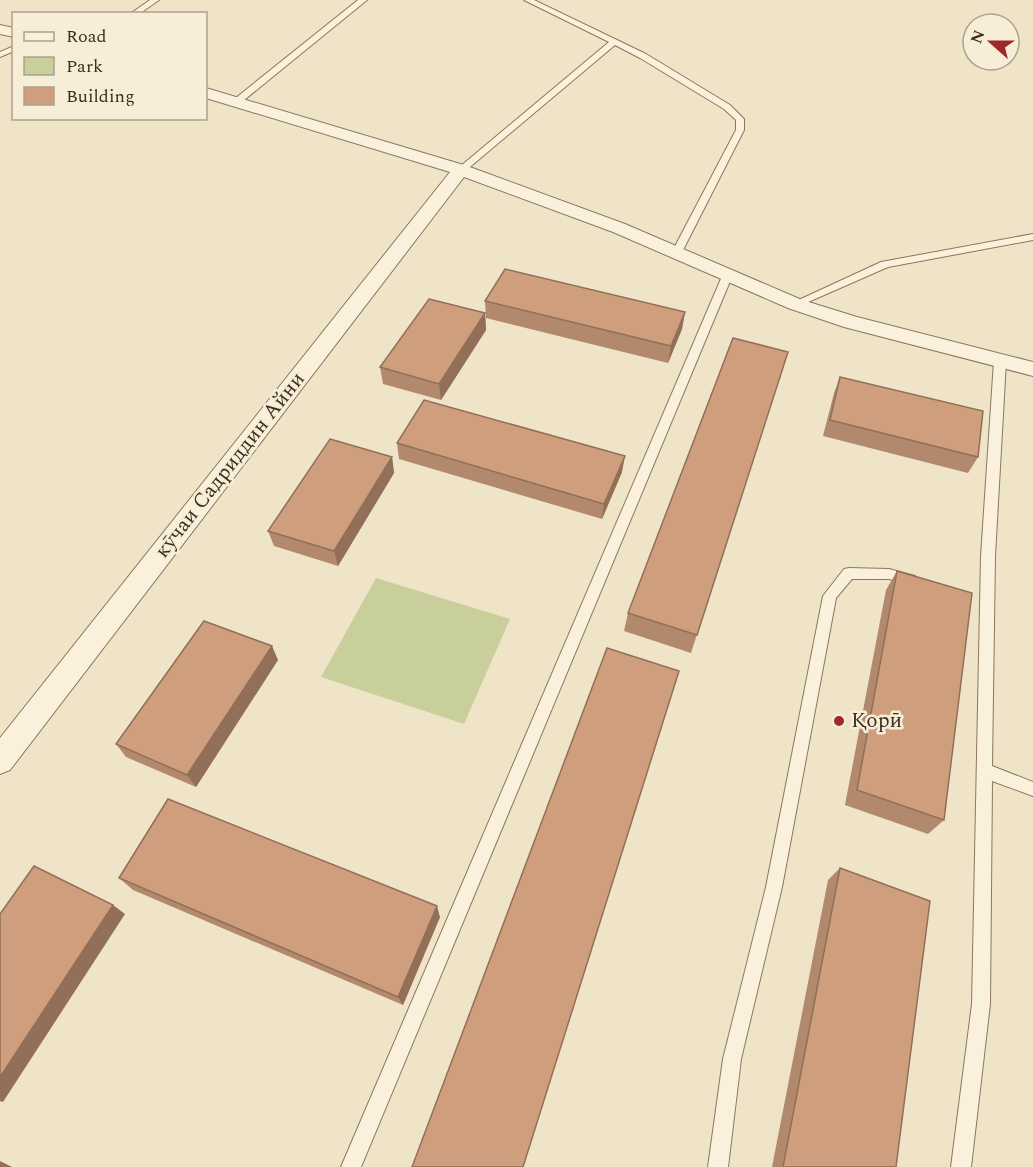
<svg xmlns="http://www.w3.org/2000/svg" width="1033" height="1167" font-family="Spectral,serif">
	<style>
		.green { fill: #c9cf9b }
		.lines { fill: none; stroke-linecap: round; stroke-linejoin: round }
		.service-casing { stroke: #8d765c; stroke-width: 2 }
		.minor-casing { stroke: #8d765c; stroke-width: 2 }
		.service { fill: #faf1dc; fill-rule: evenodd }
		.minor { fill: #faf1dc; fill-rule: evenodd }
		.wall { fill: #b2896c }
		.shaded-wall { fill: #916f58 }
		.building { fill: #cf9f7d; stroke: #916f58; stroke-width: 1.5 }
		.poi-dot { fill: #9e2a2b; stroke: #f7eed8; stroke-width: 2 }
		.labels { text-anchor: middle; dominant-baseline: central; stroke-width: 5; stroke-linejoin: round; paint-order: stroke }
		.street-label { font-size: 21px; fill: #3d2e20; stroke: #f7eed8 }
		.poi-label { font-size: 21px; fill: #3d2e20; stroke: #f7eed8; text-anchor: start }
	</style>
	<rect width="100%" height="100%" fill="#f0e4c8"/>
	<polygon class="green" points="376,578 510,619 464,724 321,677"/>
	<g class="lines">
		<defs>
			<g id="service">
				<polygon points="150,0 159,0 139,14 130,14"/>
				<polygon points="358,0 367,0 238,105 232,105 232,101"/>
				<polygon points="524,0 534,0 646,54 730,105 744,119 744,130 681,254 677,255 672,252 736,130 736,120 724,109 640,58 615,45 464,172 456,170 609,42"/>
				<polygon points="14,46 14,51 0,57 0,52"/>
				<polygon points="1033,234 1033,240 888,267 799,306 791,306 790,304 881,262"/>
				<polygon points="728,271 733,274 361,1167 341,1167 723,274"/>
				<polygon points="1000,357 1006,361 995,556 992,766 1033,782 1033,796 992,781 990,1004 971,1167 951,1167 972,1004 981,556 994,361"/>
				<polygon points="849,568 889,569 915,576 917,580 915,584 910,585 889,579 852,579 836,598 782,887 741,1059 728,1167 708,1167 723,1059 766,887 823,596 844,569"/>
			</g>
			<g id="minor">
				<polygon points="0,25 14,28 14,37 0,34"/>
				<polygon points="206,88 467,166 625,224 802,300 857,317 1033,362 1033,376 844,327 788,308 613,232 464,177 10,770 0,774 0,738 450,172 206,98"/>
			</g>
		</defs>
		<use href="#service" class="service-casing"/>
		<use href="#minor" class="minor-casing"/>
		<use href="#service" class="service"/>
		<use href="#minor" class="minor"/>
	</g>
	<g class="wall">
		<polygon points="485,301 685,312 682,329 668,363 486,318"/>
		<polygon points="485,313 486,330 441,400 383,384 380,367"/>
		<polygon points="788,352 691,653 624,631 628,613"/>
		<polygon points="840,377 978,457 968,473 823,436 834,393"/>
		<polygon points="397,443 622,472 602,519 399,459"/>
		<polygon points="392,457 394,473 338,566 274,546 268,531"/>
		<polygon points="897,571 944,820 928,834 845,805 886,590"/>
		<polygon points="278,660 196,787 126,757 116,744"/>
		<polygon points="840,868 896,1167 772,1167 828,880"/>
		<polygon points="119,878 440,917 403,1005 133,890"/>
	</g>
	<g class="shaded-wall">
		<polygon points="685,312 682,329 668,363 671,346"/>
		<polygon points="485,313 486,330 441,400 439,384"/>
		<polygon points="625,456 622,472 602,519 604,504"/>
		<polygon points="392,457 394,473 338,566 334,551"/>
		<polygon points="272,646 278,660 196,787 187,775"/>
		<polygon points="113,905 125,914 3,1102 0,1101 0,1077"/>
		<polygon points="437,906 440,917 403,1005 398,997"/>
		<polygon points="0,1161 12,1167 0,1167"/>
	</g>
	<g class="building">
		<polygon points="505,269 685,312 671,346 485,301"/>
		<polygon points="429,299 485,313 439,384 380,367"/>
		<polygon points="733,338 788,352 697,635 628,613"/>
		<polygon points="840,377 983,411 978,457 830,420"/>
		<polygon points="424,400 625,456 604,504 397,443"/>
		<polygon points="330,439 392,457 334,551 268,531"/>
		<polygon points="897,571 972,593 944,820 857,790"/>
		<polygon points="204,621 272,646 187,775 116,744"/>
		<polygon points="607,648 679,671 523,1167 412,1167"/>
		<polygon points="168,799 437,906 398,997 119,878"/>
		<polygon points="34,866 113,905 0,1077 0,914"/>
		<polygon points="840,868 930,901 896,1167 783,1167"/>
	</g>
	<circle class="poi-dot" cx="839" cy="721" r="6"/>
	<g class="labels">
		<g class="street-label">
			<text transform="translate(230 465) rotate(-52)">кӯчаи Садриддин Айни</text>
		</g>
		<g class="poi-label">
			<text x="851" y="721">Қорӣ</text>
		</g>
	</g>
	<rect x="12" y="12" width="195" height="108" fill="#f7eed8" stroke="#ada18e" stroke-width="1.5"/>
	<rect x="24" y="32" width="30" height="9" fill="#faf1dc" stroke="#ada18e" stroke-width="1.5"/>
	<text x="66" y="42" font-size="18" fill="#3d2e20">Road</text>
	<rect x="24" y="57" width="30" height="18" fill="#c9cf9b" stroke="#ada18e" stroke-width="1.5"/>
	<text x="66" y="72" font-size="18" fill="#3d2e20">Park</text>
	<rect x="24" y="87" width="30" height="18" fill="#cf9f7d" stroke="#ada18e" stroke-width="1.5"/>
	<text x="66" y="102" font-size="18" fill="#3d2e20">Building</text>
	<g transform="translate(991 42) rotate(291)"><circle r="28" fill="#f7eed8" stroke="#ada18e" stroke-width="1.5"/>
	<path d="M0-4.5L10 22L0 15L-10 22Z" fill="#9e2a2b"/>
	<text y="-9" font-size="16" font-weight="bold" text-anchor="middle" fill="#3d2e20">N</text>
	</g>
</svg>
